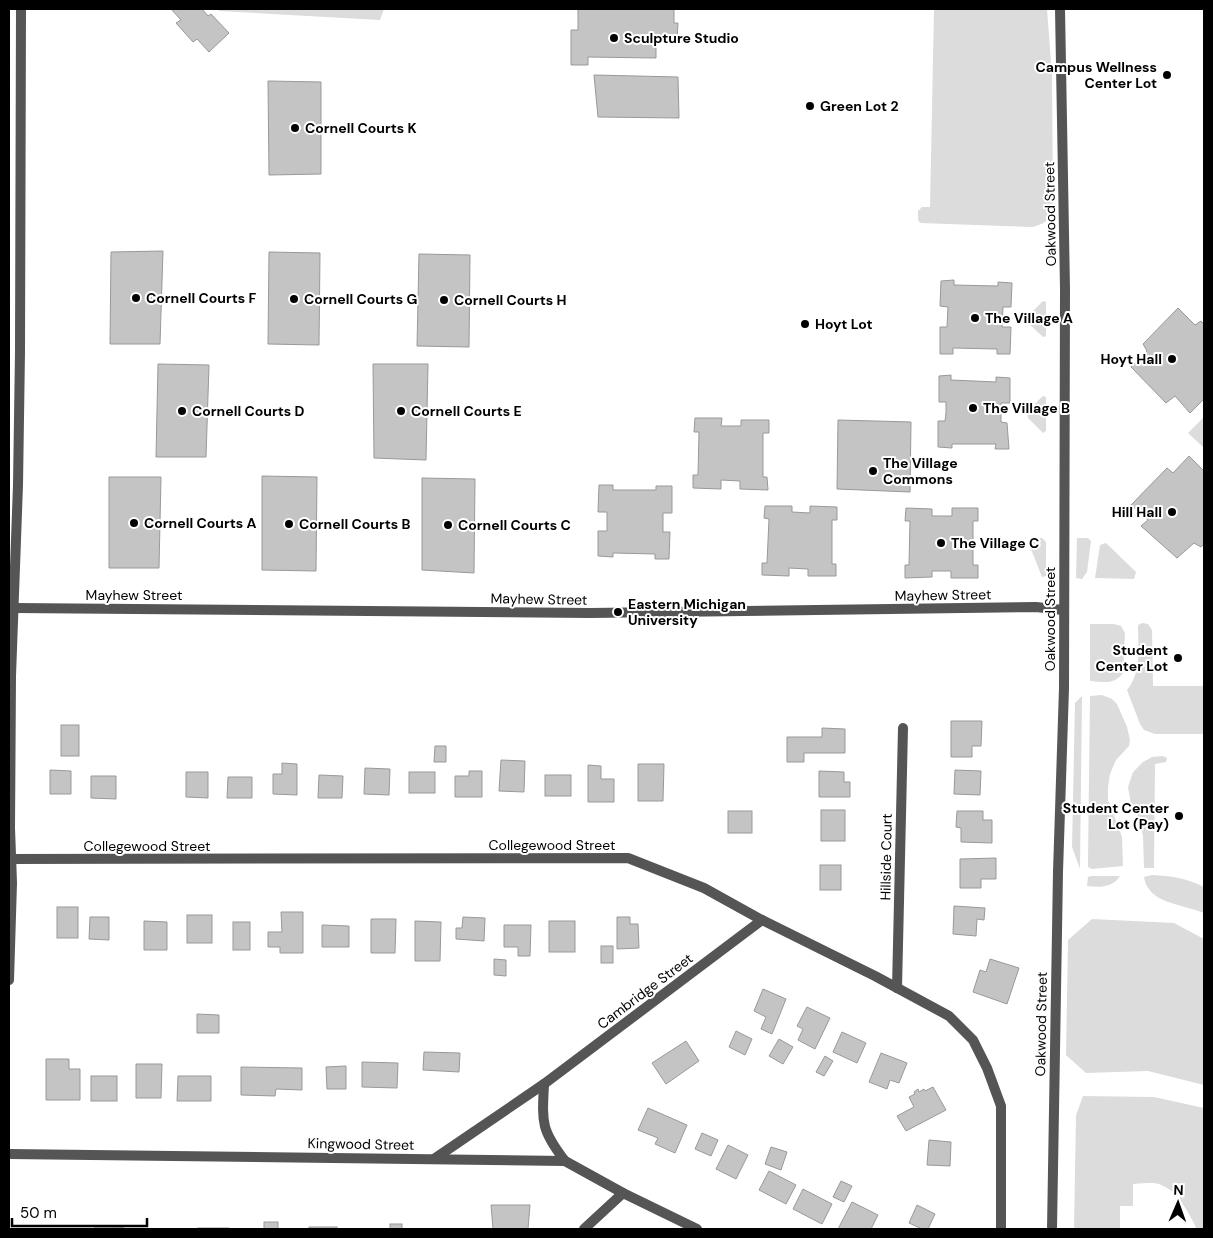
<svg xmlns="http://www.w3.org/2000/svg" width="1213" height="1238" font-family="'DM Sans',sans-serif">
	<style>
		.green { fill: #dcdcdc }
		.building { fill: #c4c4c4; stroke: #999 }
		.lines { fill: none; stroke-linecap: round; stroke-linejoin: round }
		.minor { stroke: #555; stroke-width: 10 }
		.tertiary { stroke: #555; stroke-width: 10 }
		.poi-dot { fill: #000; stroke: #fff; stroke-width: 2 }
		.labels { text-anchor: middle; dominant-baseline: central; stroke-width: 4; stroke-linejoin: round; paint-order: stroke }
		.poi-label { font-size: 14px; font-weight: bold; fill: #000; stroke: #fff; text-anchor: start }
		.street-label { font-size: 14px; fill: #000; stroke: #fff }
	</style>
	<rect width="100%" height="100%" fill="#fff"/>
	<g class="green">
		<polygon points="216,9 384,9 380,20 220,11"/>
		<path d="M934 9H1047L1052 75 1053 203C1050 219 1049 222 1033 227L920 223 918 220V211L922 207H930Z"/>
		<polygon points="1043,301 1046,302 1046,336 1043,337 1028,323 1028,316"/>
		<polygon points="1043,396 1046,397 1046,431 1043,433 1028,418 1027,411"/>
		<polygon points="1204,417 1204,448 1188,433"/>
		<polygon points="1033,538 1042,538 1046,542 1046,576 1042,577 1029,544"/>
		<polygon points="1077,538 1088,538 1091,541 1087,572 1082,579 1076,578"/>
		<polygon points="1106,543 1136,572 1134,579 1095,578 1100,545"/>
		<path d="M1142 623 1148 624 1152 630 1153 686H1204V734H1155L1144 730 1140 724 1127 690C1142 672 1138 647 1138 625Z"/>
		<path d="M1090 624H1114L1121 626 1125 633 1123 673C1115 685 1102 682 1090 681Z"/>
		<polygon points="1102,695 1112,699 1117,704 1127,727 1130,740 1129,746 1116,760 1110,774 1108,787 1108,800 1122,837 1123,866 1092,869 1088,867 1088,861 1090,696"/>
		<polygon points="1082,696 1080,869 1072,847 1075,703"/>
		<polygon points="1163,756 1167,758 1166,762 1155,764 1154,868 1144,868 1143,836 1139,818 1131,804 1128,787 1133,772 1143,762 1152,757"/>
		<path d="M1152 875C1171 876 1186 878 1204 887V913C1183 904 1148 904 1144 877Z"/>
		<path d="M1091 876H1120C1113 887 1100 888 1087 886L1088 877Z"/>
		<polygon points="1092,919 1174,923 1204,939 1204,1085 1148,1071 1086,1073 1066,1055 1068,940"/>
		<path d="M1083 1096 1154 1097 1204 1108V1229H1197C1188 1212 1176 1186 1154 1183 1147 1183 1140 1183 1133 1184V1206H1120V1229H1074L1076 1115Z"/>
	</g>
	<g class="building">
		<polygon points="171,9 202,9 208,16 211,14 229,33 209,52 197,39 193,42 176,23 181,20"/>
		<polygon points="578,9 674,9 674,23 678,23 677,40 665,40 665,35 656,35 656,58 588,57 588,65 571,65 571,30 578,30"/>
		<polygon points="594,75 678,77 679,118 598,117"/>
		<polygon points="268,81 321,82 321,174 269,175"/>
		<polygon points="163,251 160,344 110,344 111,252"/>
		<polygon points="269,252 320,253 319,345 268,344"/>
		<polygon points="419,254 470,255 469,347 417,346"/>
		<polygon points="954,280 954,285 998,286 998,282 1012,283 1011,307 1003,307 1002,327 1011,327 1010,354 997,354 997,349 953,348 953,354 940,354 940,327 947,327 948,307 940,306 941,281"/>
		<polygon points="1178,308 1195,325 1201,321 1204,324 1204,399 1190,413 1175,396 1166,403 1131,367 1147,351 1143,344"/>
		<polygon points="158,364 209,365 206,457 156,457"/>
		<polygon points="373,364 428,364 426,460 374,458"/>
		<polygon points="951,375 951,380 996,382 996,377 1010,378 1010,403 1001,403 1001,422 1007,423 1009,449 995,449 996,444 952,444 952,448 938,447 938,421 945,421 946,413 946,402 939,402 939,376"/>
		<polygon points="695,418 722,418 721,426 741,426 741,420 769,420 769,433 763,433 763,477 767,477 768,490 740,489 740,481 721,480 721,489 693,488 693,475 698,475 699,432 694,432"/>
		<polygon points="838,420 911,422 910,492 837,489"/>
		<polygon points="1189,456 1204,471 1204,544 1201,547 1194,543 1177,558 1141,526 1148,520 1131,505 1167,468 1173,473"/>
		<polygon points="262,476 317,477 316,571 262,570"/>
		<polygon points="109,477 161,477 159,568 109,568"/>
		<polygon points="422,478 475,479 474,573 422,570"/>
		<polygon points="599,485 613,485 613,490 656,490 656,486 672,486 672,513 663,513 663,532 670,532 669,559 655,559 655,554 613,553 613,557 598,556 598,531 607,531 607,512 598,512"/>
		<polygon points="765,506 792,506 792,512 810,513 810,506 837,507 837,520 832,520 832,564 836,564 836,576 808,576 808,569 789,568 789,576 762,575 762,563 767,563 769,519 764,518"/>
		<polygon points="906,508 932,509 932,516 952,516 952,508 978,508 978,521 973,521 973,565 978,565 978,578 951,578 951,571 932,571 932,577 905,578 905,565 909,565 910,521 905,521"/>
		<polygon points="951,721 982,721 981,746 972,746 972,757 951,757"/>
		<rect x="61" y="725" width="18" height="31"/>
		<polygon points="822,728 845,729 845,753 804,753 804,762 787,762 787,737 822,737"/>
		<polygon points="435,746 446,746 446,762 434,762"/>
		<polygon points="501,760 525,761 524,792 499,791"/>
		<polygon points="282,763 297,764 297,795 273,794 273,774 282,774"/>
		<polygon points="638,764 664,764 663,801 638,801"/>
		<polygon points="588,765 601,766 601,779 614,779 614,802 588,802"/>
		<polygon points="365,768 390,769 389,795 364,794"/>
		<polygon points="50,770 71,771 71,794 50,794"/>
		<polygon points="955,770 981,771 980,795 954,794"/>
		<polygon points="469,771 482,771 482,797 455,797 455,776 469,776"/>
		<polygon points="819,771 844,772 844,782 850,782 850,797 819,797"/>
		<polygon points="186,772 208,772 208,798 186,797"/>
		<rect x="409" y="772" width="26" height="21"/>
		<polygon points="319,775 343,776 342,798 318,798"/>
		<rect x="545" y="775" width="26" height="21"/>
		<polygon points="91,776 116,776 116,799 91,798"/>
		<polygon points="228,777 252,777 252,798 227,798"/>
		<rect x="821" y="810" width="24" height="31"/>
		<rect x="728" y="811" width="24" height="22"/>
		<polygon points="957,811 983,811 983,820 992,820 992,843 961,842 961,828 956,827"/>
		<polygon points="996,858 996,879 981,879 981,888 960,888 960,859"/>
		<rect x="820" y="865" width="21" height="25"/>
		<polygon points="954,906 985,908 984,920 977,919 976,936 953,934"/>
		<rect x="57" y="907" width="21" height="31"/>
		<polygon points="281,912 303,912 303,953 280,953 280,947 268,947 268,932 282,932"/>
		<rect x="187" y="915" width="25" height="28"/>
		<polygon points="90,917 109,917 109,940 89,939"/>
		<polygon points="463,917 485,918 484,941 456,939 456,928 462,928"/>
		<polygon points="617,917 630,917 630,924 638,924 639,948 617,949"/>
		<polygon points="371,919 396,919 395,953 371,953"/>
		<polygon points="144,921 167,922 167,950 144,950"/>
		<polygon points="415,921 441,922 440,961 415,961"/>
		<rect x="549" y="921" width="26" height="31"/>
		<rect x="233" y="922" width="17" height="28"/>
		<polygon points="322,925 349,926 349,947 322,947"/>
		<polygon points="504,925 531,925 530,956 518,956 518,947 504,947"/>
		<rect x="601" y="946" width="12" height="17"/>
		<polygon points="494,959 506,960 506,976 494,975"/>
		<polygon points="990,959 1019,968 1007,1004 973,992 980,970 986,972"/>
		<polygon points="763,989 786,999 772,1034 761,1029 766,1017 754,1011"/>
		<polygon points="807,1007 830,1018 815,1049 798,1040 803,1029 797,1026"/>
		<polygon points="197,1014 219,1015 219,1033 197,1033"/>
		<polygon points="736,1031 752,1039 745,1055 729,1047"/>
		<polygon points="842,1032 866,1043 857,1063 833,1052"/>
		<polygon points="779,1039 793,1047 783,1064 769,1056"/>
		<polygon points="686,1041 699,1061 666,1084 652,1063"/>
		<polygon points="424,1052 460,1053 459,1072 423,1070"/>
		<polygon points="881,1053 907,1063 899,1083 890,1080 887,1089 869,1082"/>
		<polygon points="825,1056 833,1061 824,1076 816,1072"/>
		<polygon points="46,1059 69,1059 69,1069 80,1069 80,1100 46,1100"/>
		<polygon points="362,1062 398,1063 397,1088 362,1087"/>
		<polygon points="136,1064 162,1064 161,1098 136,1098"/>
		<polygon points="346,1066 346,1089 327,1089 326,1067"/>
		<polygon points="241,1067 302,1068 302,1090 276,1089 275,1096 241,1095"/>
		<rect x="91" y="1076" width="26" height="25"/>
		<polygon points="178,1076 211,1076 211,1101 177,1101"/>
		<polygon points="933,1087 946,1110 906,1131 897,1116 914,1107 909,1097 915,1094 914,1092 918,1089 919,1092 924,1089 925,1091"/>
		<polygon points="648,1108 687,1125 675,1153 655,1144 658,1138 638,1130"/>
		<polygon points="702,1133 718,1140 711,1156 695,1149"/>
		<polygon points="929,1140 951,1142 950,1166 927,1165"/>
		<polygon points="728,1145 748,1155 736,1179 716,1169"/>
		<polygon points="771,1147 787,1152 781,1170 765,1164"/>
		<polygon points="769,1171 796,1185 786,1204 759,1190"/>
		<polygon points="841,1181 852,1186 844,1202 833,1197"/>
		<polygon points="803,1189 832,1204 822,1224 793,1209"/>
		<polygon points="852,1202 878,1215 871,1229 838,1229"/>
		<polygon points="491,1205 530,1205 528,1229 493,1229"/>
		<polygon points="917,1205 935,1214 928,1229 922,1229 909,1223"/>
		<rect x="264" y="1222" width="14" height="7"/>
		<rect x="390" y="1224" width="12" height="5"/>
		<polygon points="95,1226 123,1227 123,1229 95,1229"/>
		<rect x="309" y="1227" width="28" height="2"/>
		<rect x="198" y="1228" width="31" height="1"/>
	</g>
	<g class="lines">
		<g class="minor">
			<polyline points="14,608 590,613 1036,607 1063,610"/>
			<polyline points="9,859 628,858 704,888 762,920 875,976 949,1016 973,1040 987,1068 1001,1106 1001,1229"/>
			<polyline points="897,988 903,728"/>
			<path d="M544 1084C542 1123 541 1130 565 1161"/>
			<polyline points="9,1154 565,1161 623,1193 697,1229"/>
			<polyline points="434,1159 544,1084 762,920"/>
			<polyline points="584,1229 623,1193"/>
		</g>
		<g class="tertiary">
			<polyline points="9,980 12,883 10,828 11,676 18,485 20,352 21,9"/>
			<polyline points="1052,1229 1058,872 1064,688 1065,289 1060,9"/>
		</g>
	</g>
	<g class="poi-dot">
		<circle cx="614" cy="38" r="5"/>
		<circle cx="1167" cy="75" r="5"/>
		<circle cx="810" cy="106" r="5"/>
		<circle cx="295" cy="128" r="5"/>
		<circle cx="136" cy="298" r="5"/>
		<circle cx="294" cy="299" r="5"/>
		<circle cx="444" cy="300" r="5"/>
		<circle cx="975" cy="318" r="5"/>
		<circle cx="805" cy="324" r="5"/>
		<circle cx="1172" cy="359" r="5"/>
		<circle cx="973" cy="408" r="5"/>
		<circle cx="182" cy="411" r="5"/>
		<circle cx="401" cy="411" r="5"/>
		<circle cx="873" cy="471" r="5"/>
		<circle cx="1172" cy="512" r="5"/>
		<circle cx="134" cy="523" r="5"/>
		<circle cx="289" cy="524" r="5"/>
		<circle cx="448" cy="525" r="5"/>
		<circle cx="941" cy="543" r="5"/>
		<circle cx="618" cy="612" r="5"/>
		<circle cx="1178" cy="658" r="5"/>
		<circle cx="1179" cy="816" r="5"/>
	</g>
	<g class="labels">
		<g class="poi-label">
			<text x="624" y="38">Sculpture Studio</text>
			<text x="1157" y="67" text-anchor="end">Campus Wellness<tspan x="1157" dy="16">Center Lot</tspan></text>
			<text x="820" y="106">Green Lot 2</text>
			<text x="305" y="128">Cornell Courts K</text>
			<text x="146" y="298">Cornell Courts F</text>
			<text x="304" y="299">Cornell Courts G</text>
			<text x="454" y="300">Cornell Courts H</text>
			<text x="985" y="318">The Village A</text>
			<text x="815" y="324">Hoyt Lot</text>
			<text x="1162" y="359" text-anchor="end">Hoyt Hall</text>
			<text x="983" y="408">The Village B</text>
			<text x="192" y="411">Cornell Courts D</text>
			<text x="411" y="411">Cornell Courts E</text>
			<text x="883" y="463">The Village<tspan x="883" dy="16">Commons</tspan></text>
			<text x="1162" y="512" text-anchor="end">Hill Hall</text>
			<text x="144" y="523">Cornell Courts A</text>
			<text x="299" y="524">Cornell Courts B</text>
			<text x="458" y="525">Cornell Courts C</text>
			<text x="951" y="543">The Village C</text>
			<text x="628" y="604">Eastern Michigan<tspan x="628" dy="16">University</tspan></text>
			<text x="1168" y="650" text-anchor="end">Student<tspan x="1168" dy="16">Center Lot</tspan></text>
			<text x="1169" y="808" text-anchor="end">Student Center<tspan x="1169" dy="16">Lot (Pay)</tspan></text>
		</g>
		<g class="street-label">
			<text transform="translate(1050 214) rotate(-91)">Oakwood Street</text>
			<text x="134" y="595">Mayhew Street</text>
			<text transform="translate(943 595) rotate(-1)">Mayhew Street</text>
			<text transform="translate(539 599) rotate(1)">Mayhew Street</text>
			<text transform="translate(1050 619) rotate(-90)">Oakwood Street</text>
			<text x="552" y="845">Collegewood Street</text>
			<text x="147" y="846">Collegewood Street</text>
			<text transform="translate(886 857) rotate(-89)">Hillside Court</text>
			<text transform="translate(645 991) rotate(-37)">Cambridge Street</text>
			<text transform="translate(1041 1024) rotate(-89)">Oakwood Street</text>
			<text transform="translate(361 1144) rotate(1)">Kingwood Street</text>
		</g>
	</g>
	<rect width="1213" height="1238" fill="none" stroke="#000000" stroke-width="20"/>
	<g transform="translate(1178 1203) rotate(2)" stroke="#ffffff" stroke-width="4" paint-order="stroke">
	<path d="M0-4L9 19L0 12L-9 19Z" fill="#000000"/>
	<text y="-8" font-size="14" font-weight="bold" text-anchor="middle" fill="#000000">N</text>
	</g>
	<path d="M12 1218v8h135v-8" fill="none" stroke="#000000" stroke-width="2.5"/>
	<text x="20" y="1218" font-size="15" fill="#000000" stroke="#ffffff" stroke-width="4" paint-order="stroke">50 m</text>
</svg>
